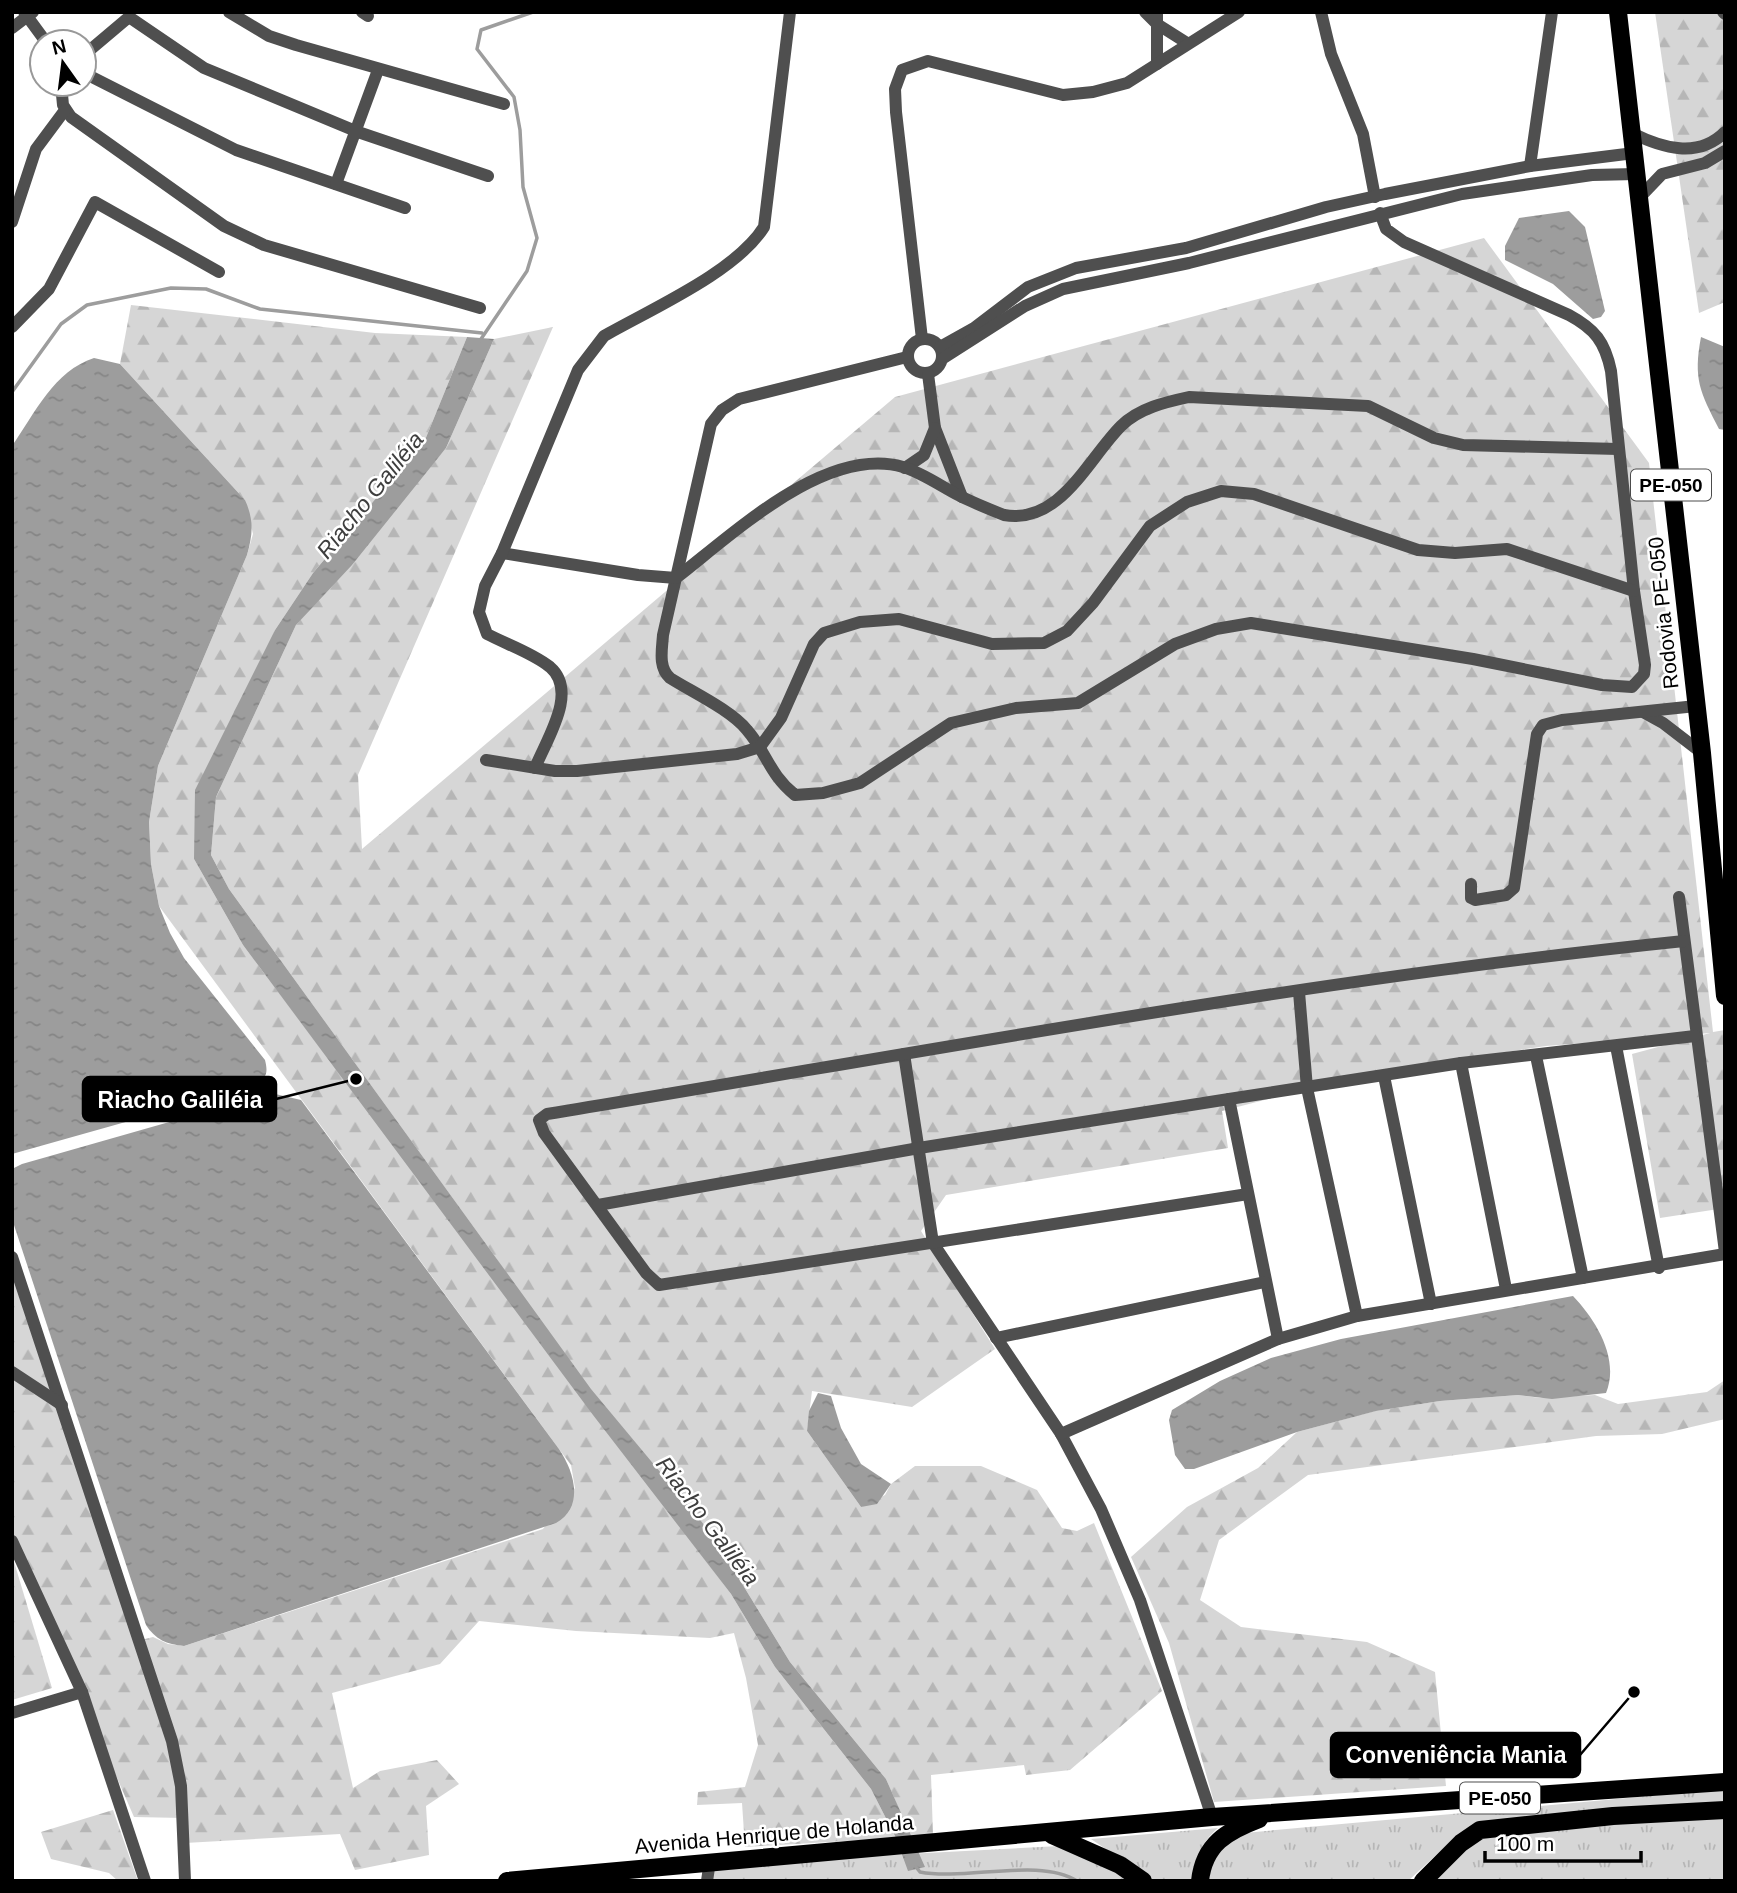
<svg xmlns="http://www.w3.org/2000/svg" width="1737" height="1893" font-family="Helvetica,sans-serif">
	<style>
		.grass { fill: url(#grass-tufts) }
		.forest { fill: url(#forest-firs) }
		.water { fill: url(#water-ripples) }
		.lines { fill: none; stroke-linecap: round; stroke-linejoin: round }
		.stream { stroke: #9d9d9d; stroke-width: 3.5 }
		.street { stroke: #4f4f4f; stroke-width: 12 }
		.primary { stroke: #000; stroke-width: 18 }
		.labels { text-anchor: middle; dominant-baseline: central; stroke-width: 5; stroke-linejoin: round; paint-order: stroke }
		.shield { fill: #fff; stroke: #4c4c4c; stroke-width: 2 }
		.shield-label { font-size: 19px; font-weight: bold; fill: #000 }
		.street-label { font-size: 21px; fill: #000; stroke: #fff }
		.water-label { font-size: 23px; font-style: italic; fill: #3e3e3e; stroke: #fff }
		.leader { fill: none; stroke: #000; stroke-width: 2.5 }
		.callout-dot { fill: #000; stroke: #fff; stroke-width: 2.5 }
		.callout { fill: #000; stroke: #000; stroke-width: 2.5 }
		.callout-label { font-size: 23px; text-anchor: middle; font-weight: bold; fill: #fff }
	</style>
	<defs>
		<pattern id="grass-tufts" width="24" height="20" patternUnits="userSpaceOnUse" patternTransform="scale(1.75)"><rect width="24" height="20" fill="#d6d6d6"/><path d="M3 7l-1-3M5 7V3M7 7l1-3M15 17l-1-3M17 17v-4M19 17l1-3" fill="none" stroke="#b6b6b6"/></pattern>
		<pattern id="forest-firs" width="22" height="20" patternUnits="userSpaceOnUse" patternTransform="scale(1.75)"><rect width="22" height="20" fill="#d6d6d6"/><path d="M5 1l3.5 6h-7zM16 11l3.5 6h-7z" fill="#b6b6b6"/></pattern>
		<pattern id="water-ripples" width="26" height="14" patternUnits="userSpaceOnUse" patternTransform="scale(1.75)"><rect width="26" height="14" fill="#9d9d9d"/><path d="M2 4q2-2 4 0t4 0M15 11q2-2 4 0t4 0" fill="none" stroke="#858585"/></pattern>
	</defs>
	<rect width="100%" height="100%" fill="#fff"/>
	<g class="grass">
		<path d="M1725 1789V1805L1449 1843 1408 1881 1209 1879C1213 1856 1220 1841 1244 1833Z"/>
		<polygon points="1725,1814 1725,1881 1418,1881 1471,1835"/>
		<path d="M1218 1828C1201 1843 1195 1859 1191 1881H1153L1091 1839Z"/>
		<polygon points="1079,1845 1140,1881 709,1881 712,1864"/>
	</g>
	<g class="forest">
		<polygon points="1655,12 1725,12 1725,302 1699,313"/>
		<polygon points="1484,238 1649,463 1713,1032 1725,1030 1725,1208 1660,1218 1632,1054 1710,1033 1546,1046 1369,1073 1222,1111 1228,1148 946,1195 921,1231 995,1349 912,1407 812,1391 807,1431 861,1507 885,1495 891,1484 915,1466 981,1466 1037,1490 1062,1528 1077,1531 1094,1523 1162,1691 1070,1770 1026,1775 1024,1765 931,1775 933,1835 911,1837 886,1779 790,1662 711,1533 582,1387 496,1258 229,889 211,855 216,797 296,625 446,448 494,339 553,327 358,775 362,849 895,397"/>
		<polygon points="131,305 375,333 467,337 425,440 313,573 275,630 194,859 243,945 731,1594 775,1667 871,1789 896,1838 745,1847 742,1803 697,1805 698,1792 745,1787 758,1745 746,1678 734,1633 710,1638 576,1631 479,1621 440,1664 332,1693 353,1788 380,1771 437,1760 459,1784 426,1806 429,1855 355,1870 340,1834 185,1843 183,1818 134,1817 12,1536 12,1257 141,1640 153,1637 168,1644 184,1646 543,1529 575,1488 571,1465 559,1449 159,906 151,864 149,822 158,766 247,555 253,534 245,500 120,364"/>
		<polygon points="1725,1380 1725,1419 1662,1434 1596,1436 1308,1475 1219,1540 1200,1600 1241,1627 1367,1642 1435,1672 1446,1786 1214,1802 1169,1643 1131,1557 1187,1507 1258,1468 1297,1432 1375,1411 1440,1401 1518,1395 1540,1398 1595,1395 1618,1404 1707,1392"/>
		<polygon points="12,1555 52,1688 12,1700"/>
		<polygon points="113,1810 138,1881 118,1881 109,1873 51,1859 41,1832"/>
	</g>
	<g class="water">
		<polygon points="1569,211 1585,227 1605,311 1601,317 1593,319 1553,284 1505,260 1505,246 1519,218"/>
		<polygon points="467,337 494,339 446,448 352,565 296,625 216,797 211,855 229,889 591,1389 711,1533 790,1662 886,1779 925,1867 908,1871 896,1838 871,1789 775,1667 731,1594 593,1415 243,945 194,859 195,790 275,630 313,573 425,440"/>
		<path d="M1701 337 1725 347V430L1719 429C1700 392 1693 379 1701 337Z"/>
		<path d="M94 358 120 364 245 500C254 520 253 534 247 555L158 766 149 822 151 864 159 906 170 933 184 958 265 1060C268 1072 267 1077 257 1085L12 1154V446C35 413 54 371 94 358Z"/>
		<path d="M271 1093 301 1100 559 1449C574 1471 585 1507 556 1523L184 1646C166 1644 156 1640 146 1625L12 1219V1169L22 1164Z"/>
		<path d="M1573 1296C1596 1320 1620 1359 1606 1393L1552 1399 1518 1395 1440 1401 1376 1411 1297 1432 1194 1469H1185L1175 1455 1169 1420 1172 1410 1220 1381 1271 1358 1341 1339Z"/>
		<polygon points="818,1393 831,1396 841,1428 861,1464 891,1484 877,1504 861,1507 807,1431 809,1411"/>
	</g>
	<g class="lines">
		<g class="stream">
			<polyline points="479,342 527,271 537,238 523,187 520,130 514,97 477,49 481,30 533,12"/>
			<polyline points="12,392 61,324 87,305 171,288 206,289 260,309 482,333"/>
			<path d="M916 1867 920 1872C965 1881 1040 1857 1077 1881"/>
		</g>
		<g class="street">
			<polyline points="24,12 46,42"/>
			<polyline points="229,12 269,36 296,45 504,104"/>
			<polyline points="362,12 368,16"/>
			<polyline points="1145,12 1157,24 1187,43"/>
			<polyline points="1321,12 1331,54 1363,134 1375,197"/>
			<polyline points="1723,12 1725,14"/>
			<polyline points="12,28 33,12"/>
			<polyline points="84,55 129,17 204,68 358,132 488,176"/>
			<polyline points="1157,64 1157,12"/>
			<polyline points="84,73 236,150 405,208"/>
			<polyline points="61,84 63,105 71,117 224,226 264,245 480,308"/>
			<path d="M1632 133C1662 148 1698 159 1725 132"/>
			<polyline points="1530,166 1552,12"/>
			<polyline points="336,184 378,70"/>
			<polyline points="1640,197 1662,174 1705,163 1725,151"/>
			<polyline points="12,222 36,149 65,110"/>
			<polyline points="12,327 49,289 95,202 219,272"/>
			<circle cx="925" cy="356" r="17"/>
			<polyline points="922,339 896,112 895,89 902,70 928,61 1063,95 1093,92 1127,83 1239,12"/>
			<polyline points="940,347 974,328 1028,287 1076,268 1186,248 1326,207 1385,194 1530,166 1634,153"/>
			<path d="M907 357 739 399 722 410 711 424 663 635C662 650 658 667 670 678 692 692 731 710 747 730 767 753 769 774 795 795L823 793 860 783 951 723 1016 708 1078 703 1175 644 1216 629 1251 623 1473 659 1602 685 1632 687 1644 674 1645 665 1634 591 1611 371C1605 342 1595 329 1569 315L1404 242 1386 229 1380 213"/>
			<polyline points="942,359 1025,306 1063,289 1189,263 1462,194 1592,175 1636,174"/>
			<polyline points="928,374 935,428 962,497"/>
			<polyline points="905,468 924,455 935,428"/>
			<path d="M502 553 638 575 676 578C733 534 826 445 903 467 923 473 942 487 960 496 974 503 989 509 1004 515 1060 525 1088 459 1121 426 1139 408 1166 402 1189 397L1368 406 1434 438 1463 445 1618 449"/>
			<polyline points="1643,712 1663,723 1702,753"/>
			<polyline points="486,760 555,771 577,771 737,754 760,747 781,718 814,644 824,633 860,622 899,619 992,644 1044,643 1067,631 1093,603 1150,526 1187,502 1221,491 1254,494 1418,550 1455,553 1507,549 1634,591"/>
			<path d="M535 768C546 740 579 692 550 667 533 653 506 644 487 634L479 612 485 586 502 553 578 370 604 336C651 309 736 272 764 227L790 12"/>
			<polyline points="1471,884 1471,898 1475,900 1506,895 1514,888 1537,734 1543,725 1562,720 1696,706"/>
			<polyline points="1679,897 1725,1252"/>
			<polyline points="1299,992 1307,1088 1357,1316"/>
			<polyline points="1616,1046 1659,1268"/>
			<polyline points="904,1054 933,1243 1061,1434 1101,1509 1140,1600 1212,1817"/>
			<polyline points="1536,1056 1583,1278"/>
			<polyline points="1461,1063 1506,1289"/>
			<polyline points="1384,1076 1431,1304"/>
			<polyline points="1229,1099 1278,1339"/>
			<path d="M1248 1194 659 1285 646 1273 544 1133 539 1120 547 1114C925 1052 1303 980 1684 941"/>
			<polyline points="598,1205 919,1148 1229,1099 1461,1063 1695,1036"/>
			<polyline points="12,1257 172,1741 181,1786 185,1881"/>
			<polyline points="996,1338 1265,1282"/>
			<polyline points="12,1372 62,1405"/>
			<polyline points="1061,1434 1278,1339 1357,1316 1725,1254"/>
			<polyline points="12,1541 82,1692 145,1881"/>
			<polyline points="12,1713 82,1692"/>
			<polyline points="707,1881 710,1861"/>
		</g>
		<g class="primary">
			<polyline points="1618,12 1702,753 1725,996"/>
			<polyline points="1052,1835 1120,1865 1143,1881"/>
			<polyline points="507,1881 1212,1817 1725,1782"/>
			<path d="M1200 1881C1204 1844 1227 1831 1259 1819"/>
			<polyline points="1423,1881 1461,1843 1480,1830 1613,1816 1725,1810"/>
		</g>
	</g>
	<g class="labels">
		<g class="shield">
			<rect x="1631" y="469.5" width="80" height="31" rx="5"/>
			<rect x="1460" y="1782.5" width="80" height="31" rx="5"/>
		</g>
		<g class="shield-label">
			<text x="1671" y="485">PE-050</text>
			<text x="1500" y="1798">PE-050</text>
		</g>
		<g class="street-label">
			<text transform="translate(1663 613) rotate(-96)">Rodovia PE-050</text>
			<text transform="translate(774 1834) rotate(-5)">Avenida Henrique de Holanda</text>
		</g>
		<g class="water-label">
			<text transform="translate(370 495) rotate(-51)">Riacho Galiléia</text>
			<text transform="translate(708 1521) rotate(53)">Riacho Galiléia</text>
		</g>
	</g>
	<path class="leader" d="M356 1079L276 1099M1634 1692L1580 1755"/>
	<g class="callout-dot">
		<circle cx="356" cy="1079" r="7"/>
		<circle cx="1634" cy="1692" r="7"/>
	</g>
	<g class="callout">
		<rect x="83" y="1077" width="193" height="44" rx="7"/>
		<rect x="1331" y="1733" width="249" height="44" rx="7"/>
	</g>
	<g class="callout-label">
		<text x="180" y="1108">Riacho Galiléia</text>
		<text x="1456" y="1763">Conveniência Mania</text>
	</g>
	<rect width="1737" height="1893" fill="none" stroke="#000000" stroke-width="28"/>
	<g transform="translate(63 63) rotate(346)"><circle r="33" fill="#ffffff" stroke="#999999" stroke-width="2"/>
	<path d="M0-5L12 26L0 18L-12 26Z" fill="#000000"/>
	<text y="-10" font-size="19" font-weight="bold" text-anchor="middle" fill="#000000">N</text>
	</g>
	<path d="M1485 1851v10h156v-10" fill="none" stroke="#000000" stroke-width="3.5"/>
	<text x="1496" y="1851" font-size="21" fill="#000000" stroke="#ffffff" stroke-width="5" paint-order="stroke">100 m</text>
</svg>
